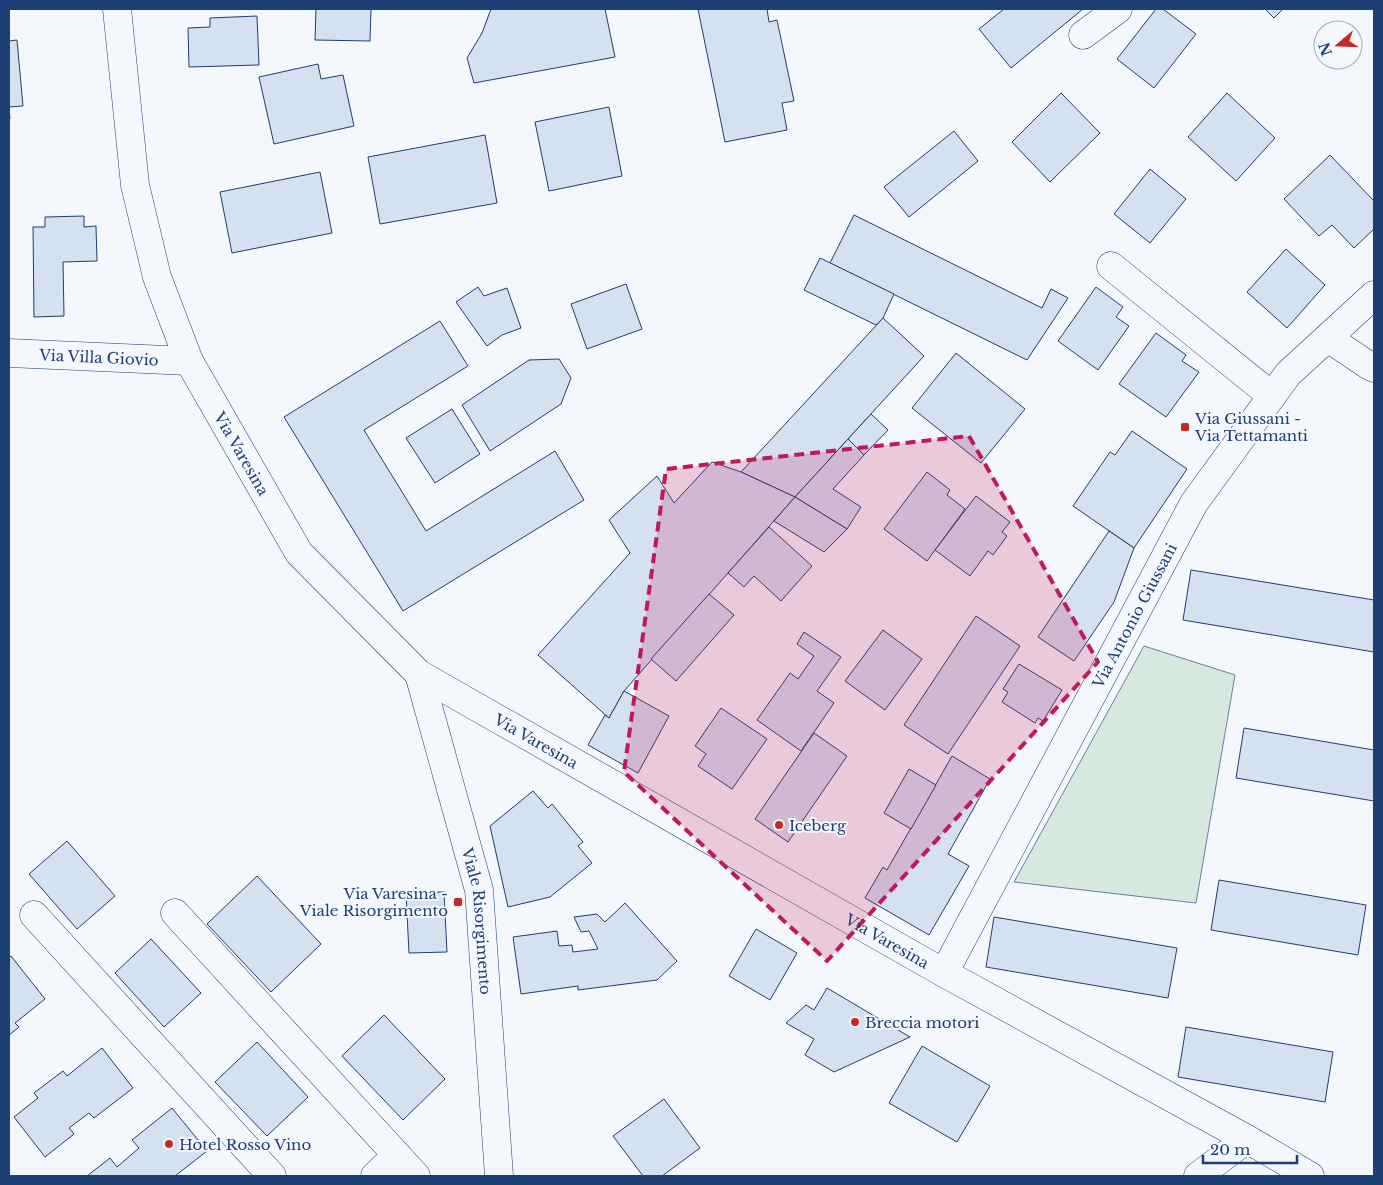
<svg xmlns="http://www.w3.org/2000/svg" width="1383" height="1185" font-family="'Libre Baskerville',serif">
	<style>
		.green { fill: #d7e8df; stroke: #687fa3 }
		.building { fill: #d5e0f0; stroke: #1d3f73 }
		.lines { fill: none; stroke-linecap: round; stroke-linejoin: round }
		.minor-casing { stroke: #1d3f73; stroke-width: 29 }
		.major-casing { stroke: #1d3f73; stroke-width: 29 }
		.minor { stroke: #f4f7fb; stroke-width: 28 }
		.major { stroke: #f4f7fb; stroke-width: 28 }
		.marked { fill: #c2185b; fill-opacity: 0.2; stroke: #c2185b; stroke-width: 4; stroke-dasharray: 10 6; stroke-linejoin: round }
		.poi-dot { fill: #c62828; stroke: #f4f7fb; stroke-width: 2 }
		.labels { text-anchor: middle; dominant-baseline: central; stroke-width: 4; stroke-linejoin: round; paint-order: stroke }
		.street-label { font-size: 15px; fill: #1d3f73; stroke: #f4f7fb }
		.poi-label { font-size: 15px; fill: #1d3f73; stroke: #f4f7fb; text-anchor: start }
	</style>
	<rect width="100%" height="100%" fill="#f4f7fb"/>
	<polygon class="green" points="1144,646 1235,675 1196,903 1014,882"/>
	<g class="building">
		<polygon points="316,9 371,9 370,41 315,40"/>
		<polygon points="491,9 605,9 615,57 474,83 467,58 482,33"/>
		<polygon points="698,9 767,9 769,22 777,20 794,101 782,103 787,130 725,142"/>
		<polygon points="1004,9 1083,9 1011,68 979,29"/>
		<polygon points="1156,9 1163,9 1196,34 1154,88 1117,59"/>
		<polygon points="1265,9 1283,9 1274,18"/>
		<polygon points="257,16 259,65 189,67 188,28 210,27 210,18"/>
		<polygon points="17,40 23,106 9,107 10,119 9,119 9,41"/>
		<polygon points="318,64 321,79 343,75 354,126 274,144 259,77"/>
		<polygon points="1061,93 1100,133 1050,182 1012,142"/>
		<polygon points="1227,93 1275,138 1236,181 1188,137"/>
		<polygon points="609,107 622,176 549,191 535,122"/>
		<polygon points="954,131 978,161 909,217 884,187"/>
		<polygon points="485,135 497,203 380,224 368,157"/>
		<polygon points="1330,155 1374,201 1374,229 1354,248 1332,225 1319,236 1284,199"/>
		<polygon points="1150,169 1186,199 1150,243 1114,214"/>
		<polygon points="320,172 332,233 232,253 220,192"/>
		<polygon points="854,215 1042,308 1051,289 1068,298 1027,360 830,263"/>
		<polygon points="84,216 84,227 96,226 97,261 63,262 64,316 34,317 33,227 45,227 45,217"/>
		<polygon points="1286,249 1325,285 1287,328 1247,292"/>
		<polygon points="820,258 894,294 883,318 876,325 804,290"/>
		<polygon points="626,284 642,329 587,349 571,304"/>
		<polygon points="478,287 484,296 507,288 521,328 502,335 487,346 456,302"/>
		<polygon points="1096,287 1123,307 1116,317 1129,326 1098,370 1058,341"/>
		<polygon points="883,318 924,356 848,439 795,497 741,472"/>
		<polygon points="440,321 468,366 364,430 426,531 555,451 584,500 403,611 284,417"/>
		<polygon points="1156,333 1186,355 1182,361 1199,372 1166,417 1119,384"/>
		<polygon points="956,353 1025,409 981,463 912,408"/>
		<polygon points="559,359 571,378 561,404 490,451 462,405 529,360"/>
		<polygon points="452,409 480,454 435,483 406,438"/>
		<polygon points="871,414 888,430 864,455 848,439"/>
		<polygon points="1132,431 1187,469 1134,548 1073,506 1110,452 1115,455"/>
		<polygon points="848,439 864,455 833,489 861,507 847,529 795,497"/>
		<polygon points="712,462 741,472 795,497 624,691 609,718 538,655 630,553 609,520 657,476 674,503"/>
		<polygon points="927,472 950,490 947,495 965,509 927,561 884,529"/>
		<polygon points="976,496 1010,522 1002,532 1007,536 993,555 988,551 970,576 935,550"/>
		<polygon points="795,497 847,529 824,552 774,521"/>
		<polygon points="769,527 812,566 781,601 754,576 744,587 728,573"/>
		<polygon points="1109,531 1134,548 1114,602 1074,661 1038,637"/>
		<polygon points="1191,570 1374,600 1374,652 1183,620"/>
		<polygon points="709,594 734,615 676,681 651,659"/>
		<polygon points="976,616 1020,646 948,754 904,725"/>
		<polygon points="883,630 922,659 885,710 845,681"/>
		<polygon points="804,632 841,657 817,691 834,703 801,751 757,720 790,673 798,679 814,656 797,644"/>
		<polygon points="1019,664 1062,690 1043,721 1038,718 1035,723 1002,702 1008,692 1003,689"/>
		<polygon points="624,691 669,716 638,773 588,745 605,715 609,718"/>
		<polygon points="721,708 767,739 732,789 698,766 706,754 695,746"/>
		<polygon points="1244,728 1374,750 1374,801 1236,778"/>
		<polygon points="814,733 847,756 788,842 755,819"/>
		<polygon points="952,756 990,779 948,854 969,866 929,935 865,898 883,867 887,870"/>
		<polygon points="909,769 936,785 911,829 884,813"/>
		<polygon points="533,791 548,808 552,804 583,842 578,846 592,863 550,897 508,907 490,826"/>
		<polygon points="67,841 115,896 77,929 29,874"/>
		<polygon points="257,876 321,944 271,992 207,924"/>
		<polygon points="1219,880 1366,905 1358,955 1211,930"/>
		<polygon points="444,892 447,952 409,953 406,893"/>
		<polygon points="625,903 677,961 657,980 578,990 578,986 521,994 513,937 557,931 559,946 572,945 573,952 598,949 589,931 581,932 574,917 597,914 605,922"/>
		<polygon points="994,917 1177,948 1168,998 986,967"/>
		<polygon points="756,929 797,953 770,1000 729,976"/>
		<polygon points="151,939 201,993 164,1027 115,973"/>
		<polygon points="11,956 45,999 15,1023 19,1027 9,1035 9,958"/>
		<polygon points="827,988 910,1037 834,1072 805,1055 814,1039 786,1023 806,1005 814,1010"/>
		<polygon points="384,1015 445,1079 403,1120 342,1056"/>
		<polygon points="1186,1027 1333,1052 1325,1102 1178,1077"/>
		<polygon points="257,1042 308,1097 267,1136 215,1082"/>
		<polygon points="922,1046 990,1086 957,1142 889,1103"/>
		<polygon points="102,1048 133,1088 94,1118 89,1113 69,1128 74,1134 45,1157 14,1117 38,1098 34,1093 63,1071 67,1076"/>
		<polygon points="664,1099 700,1148 662,1176 643,1176 613,1136"/>
		<polygon points="172,1108 207,1151 175,1176 87,1176 110,1158 117,1167 139,1148 132,1140"/>
	</g>
	<g class="lines">
		<defs>
			<g id="minor">
				<polyline points="1083,35 1118,9"/>
				<polyline points="1111,266 1272,396"/>
				<polyline points="1328,338 1368,365 1374,368"/>
				<path id="s1" d="M9 353 189 361"/>
				<path id="s2" d="M419 674 479 890 499 1176"/>
				<polyline points="175,913 416,1176"/>
				<polyline points="34,915 272,1176"/>
				<path id="s3" d="M944 973 1194 503 1288 374 1374 295"/>
				<polyline points="375,1176 397,1155"/>
				<polyline points="1198,1176 1247,1139"/>
			</g>
			<g id="major">
				<path id="s4" d="M117 9 135 185 157 277 189 361 299 553 419 674 944 973 1247 1139 1310 1176"/>
			</g>
		</defs>
		<use href="#minor" class="minor-casing"/>
		<use href="#major" class="major-casing"/>
		<use href="#minor" class="minor"/>
		<use href="#major" class="major"/>
	</g>
	<path class="marked" d="M969 436 1098 662 827 961 624 772 666 469Z"/>
	<g class="poi-dot">
		<rect x="1180" y="422" width="10" height="10" rx="2.5"/>
		<circle cx="779" cy="825" r="5"/>
		<rect x="453" y="897" width="10" height="10" rx="2.5"/>
		<circle cx="855" cy="1022" r="5"/>
		<circle cx="169" cy="1144" r="5"/>
	</g>
	<g class="labels">
		<g class="street-label">
			<text stroke="none"><textPath href="#s1" startOffset="90">Via Villa Giovio</textPath></text>
			<text stroke="none"><textPath href="#s4" startOffset="468">Via Varesina</textPath></text>
			<text stroke="none"><textPath href="#s3" startOffset="405">Via Antonio Giussani</textPath></text>
			<text stroke="none"><textPath href="#s4" startOffset="888">Via Varesina</textPath></text>
			<text stroke="none"><textPath href="#s2" startOffset="255">Viale Risorgimento</textPath></text>
			<text stroke="none"><textPath href="#s4" startOffset="1292">Via Varesina</textPath></text>
		</g>
		<g class="poi-label">
			<text x="1195" y="418">Via Giussani -<tspan x="1195" dy="17">Via Tettamanti</tspan></text>
			<text x="789" y="825">Iceberg</text>
			<text x="448" y="893" text-anchor="end">Via Varesina -<tspan x="448" dy="17">Viale Risorgimento</tspan></text>
			<text x="865" y="1022">Breccia motori</text>
			<text x="179" y="1144">Hotel Rosso Vino</text>
		</g>
	</g>
	<rect width="1383" height="1185" fill="none" stroke="#1d3f73" stroke-width="20"/>
	<g transform="translate(1338 45) rotate(251)"><circle r="24" fill="#f4f7fb" stroke="#9eadc5"/>
	<path d="M0-4L9 19L0 12L-9 19Z" fill="#c62828"/>
	<text y="-8" font-size="14" font-weight="bold" text-anchor="middle" fill="#1d3f73">N</text>
	</g>
	<path d="M1203 1155v8h94v-8" fill="none" stroke="#1d3f73" stroke-width="2.5"/>
	<text x="1210" y="1155" font-size="15" fill="#1d3f73" stroke="#f4f7fb" stroke-width="4" paint-order="stroke">20 m</text>
</svg>
